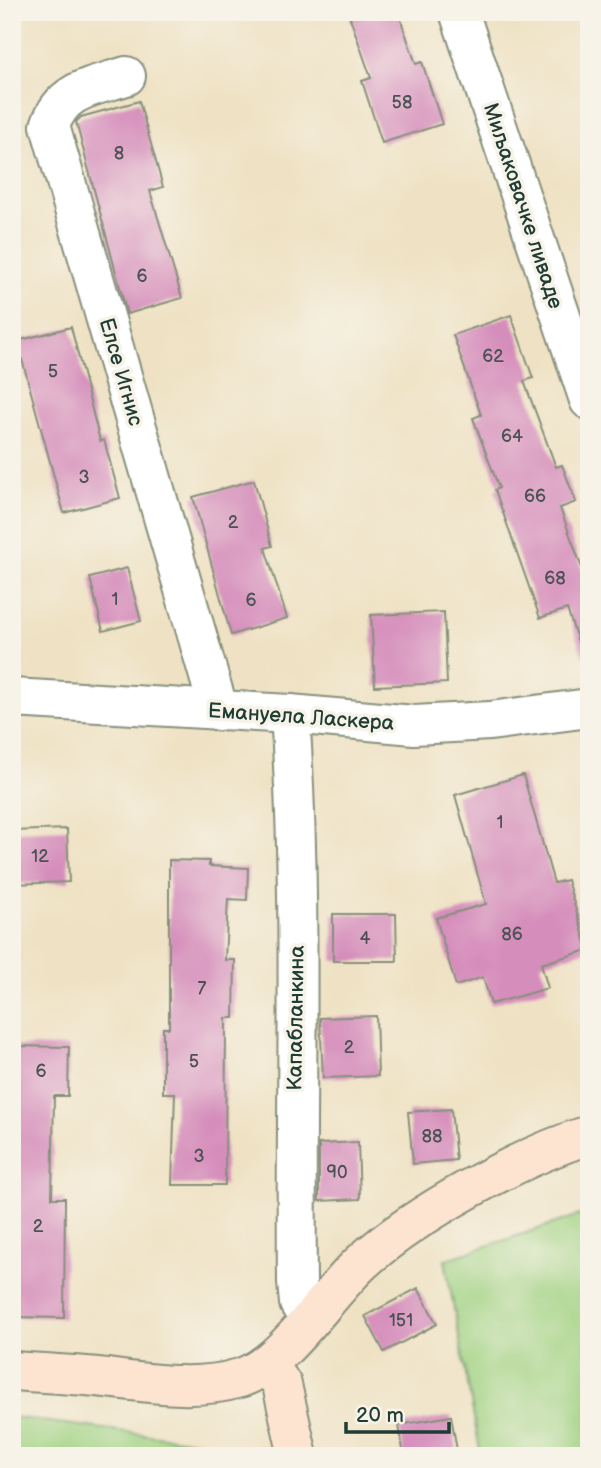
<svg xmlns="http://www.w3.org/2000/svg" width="601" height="1468" font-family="'Balsamiq Sans',sans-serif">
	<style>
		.green { fill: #9fd180; stroke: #5f875a; stroke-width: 2 }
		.building { fill: #d58dbb }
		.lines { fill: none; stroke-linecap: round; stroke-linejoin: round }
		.street-casing { stroke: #87907c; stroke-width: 42 }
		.secondary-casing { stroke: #87907c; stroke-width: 42 }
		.street { stroke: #fff; stroke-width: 38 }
		.secondary { stroke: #fde4d1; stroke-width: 38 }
		.labels { text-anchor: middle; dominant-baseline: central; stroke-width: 7; stroke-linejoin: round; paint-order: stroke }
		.number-label { font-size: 18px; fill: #4c5156 }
		.street-label { font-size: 21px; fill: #1f3d34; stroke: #f7f3e8 }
	</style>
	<rect width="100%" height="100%" fill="#f7f3e8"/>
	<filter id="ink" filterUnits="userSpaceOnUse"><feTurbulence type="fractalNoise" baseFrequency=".0143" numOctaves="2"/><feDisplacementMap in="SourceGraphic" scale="14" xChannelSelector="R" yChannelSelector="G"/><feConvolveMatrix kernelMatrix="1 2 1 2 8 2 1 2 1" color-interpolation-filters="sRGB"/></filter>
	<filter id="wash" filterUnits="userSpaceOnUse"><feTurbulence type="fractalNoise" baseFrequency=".00686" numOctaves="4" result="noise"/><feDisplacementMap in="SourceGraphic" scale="28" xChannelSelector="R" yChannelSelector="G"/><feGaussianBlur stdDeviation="1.57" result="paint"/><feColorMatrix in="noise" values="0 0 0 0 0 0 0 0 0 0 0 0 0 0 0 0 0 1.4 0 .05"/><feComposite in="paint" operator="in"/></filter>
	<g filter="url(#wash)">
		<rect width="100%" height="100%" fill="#efe2c4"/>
		<g class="green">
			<polygon points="589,1212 589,1456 481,1456 445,1260"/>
			<polygon points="12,1417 202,1442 206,1456 12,1456"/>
		</g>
		<g id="blocks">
			<g class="building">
				<polygon points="348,12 398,12 416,64 422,62 442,124 382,143 362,81 371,78"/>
				<polygon points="139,101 163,187 150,191 182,298 127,314 76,122 81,117"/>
				<polygon points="511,315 533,378 524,381 556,467 562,465 576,502 560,508 589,587 589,656 583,657 567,609 540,618 495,490 499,488 473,418 481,415 453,335"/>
				<polygon points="71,327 100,441 104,440 120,498 64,513 17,341"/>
				<polygon points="254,480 272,546 265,548 287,618 231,635 193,497"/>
				<polygon points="127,568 141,621 103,631 90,578"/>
				<polygon points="444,612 447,683 375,686 371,615"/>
				<polygon points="523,775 554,883 567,880 588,950 541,964 548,988 491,1004 483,977 456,986 436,918 486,904 455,795"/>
				<polygon points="67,829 69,882 12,884 12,831"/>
				<polygon points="169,860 209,861 209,866 248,868 247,900 228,899 225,960 235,960 234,1018 226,1018 225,1185 172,1185 175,1093 163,1093 163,1028 169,1028"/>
				<polygon points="333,914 396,914 397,961 333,961"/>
				<polygon points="376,1016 378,1076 323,1078 320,1018"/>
				<polygon points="12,1046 69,1047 68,1096 54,1096 52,1198 65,1198 64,1318 12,1317"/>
				<polygon points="451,1109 456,1160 413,1164 408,1112"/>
				<polygon points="358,1142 360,1199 319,1201 319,1144"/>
				<polygon points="418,1288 437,1324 384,1352 365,1316"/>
				<polygon points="451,1416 458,1456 404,1456 399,1425"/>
			</g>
		</g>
	</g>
	<g filter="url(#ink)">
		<use href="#blocks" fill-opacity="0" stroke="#87907c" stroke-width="2"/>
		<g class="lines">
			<defs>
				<g id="street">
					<polyline points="459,12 589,400"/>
					<path d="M126 76C92 87 62 89 50 126L219 711"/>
					<polyline points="12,698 290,714 414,725 490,721 589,708"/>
					<path d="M290 714C303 903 295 1093 297 1282L299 1303 309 1319"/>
				</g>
				<g id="secondary">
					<polyline points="268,1363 282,1385 298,1456"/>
					<path d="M12 1371C41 1373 69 1374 97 1377 144 1382 194 1392 240 1378 284 1364 327 1294 362 1262 415 1214 521 1156 589 1135"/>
				</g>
			</defs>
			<use href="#street" class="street-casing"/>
			<use href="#secondary" class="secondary-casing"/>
			<use href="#street" class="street"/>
			<use href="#secondary" class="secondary"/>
		</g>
	</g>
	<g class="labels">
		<g class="number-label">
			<text x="402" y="102">58</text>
			<text x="119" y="153">8</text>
			<text x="142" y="276">6</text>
			<text x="493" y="356">62</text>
			<text x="53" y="371">5</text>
			<text x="512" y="436">64</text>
			<text x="84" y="477">3</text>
			<text x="535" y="496">66</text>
			<text x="233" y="522">2</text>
			<text x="555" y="578">68</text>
			<text x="115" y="599">1</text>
			<text x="251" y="600">6</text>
			<text x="500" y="822">1</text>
			<text x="40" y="856">12</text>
			<text x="512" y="934">86</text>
			<text x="365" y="938">4</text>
			<text x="202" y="988">7</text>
			<text x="349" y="1047">2</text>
			<text x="194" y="1061">5</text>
			<text x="41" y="1071">6</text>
			<text x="432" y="1136">88</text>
			<text x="199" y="1156">3</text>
			<text x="337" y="1172">90</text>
			<text x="38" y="1226">2</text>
			<text x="401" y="1320">151</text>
		</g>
		<g class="street-label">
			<text transform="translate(523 206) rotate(72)">Миљаковачке ливаде</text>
			<text transform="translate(121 372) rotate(74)">Елсе Игнис</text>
			<text transform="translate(301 717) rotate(4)">Емануела Ласкера</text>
			<text transform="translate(296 1018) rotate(-89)">Капабланкина</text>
		</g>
	</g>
	<rect width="601" height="1468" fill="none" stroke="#f7f3e8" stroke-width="42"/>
	<path d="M346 1422v10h103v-10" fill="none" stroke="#1f3d34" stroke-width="3.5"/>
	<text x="356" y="1422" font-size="21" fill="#1f3d34" stroke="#f7f3e8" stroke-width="5" paint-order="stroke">20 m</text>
</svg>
